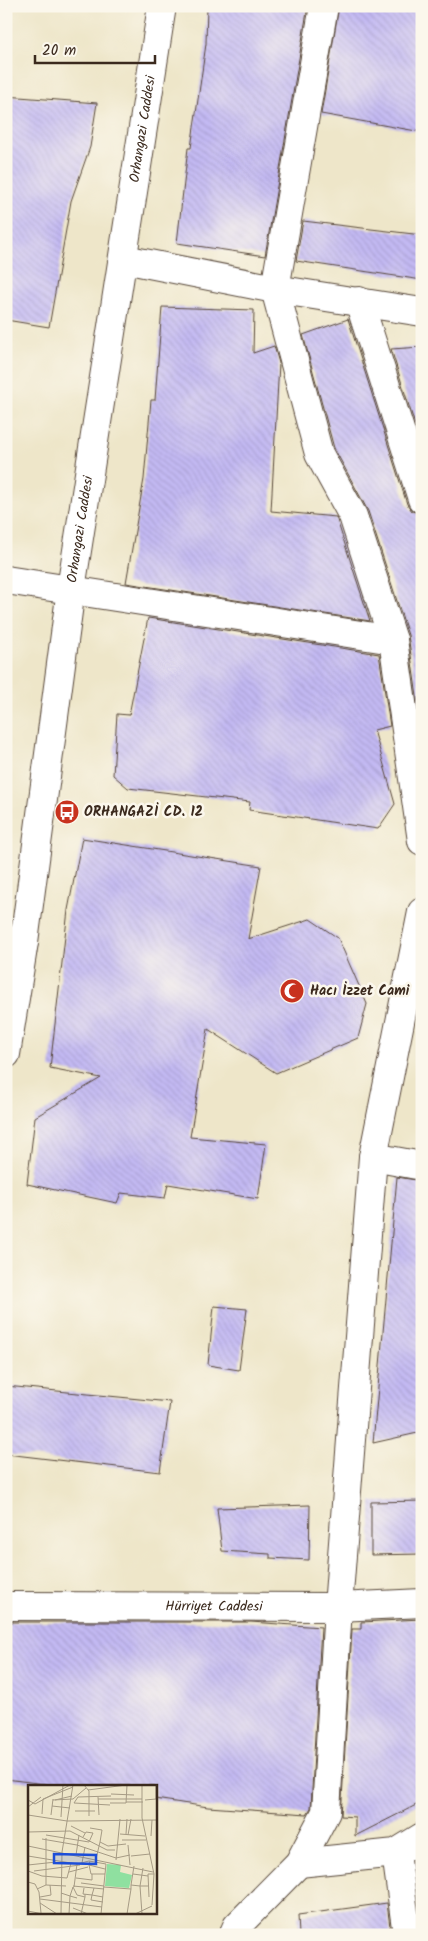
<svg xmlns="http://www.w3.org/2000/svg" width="428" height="1941" font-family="Kalam,sans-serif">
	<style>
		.building { fill: url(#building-back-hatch) }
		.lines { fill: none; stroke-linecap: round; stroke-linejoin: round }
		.street-casing { stroke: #564638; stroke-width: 30 }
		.secondary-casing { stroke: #564638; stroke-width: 30 }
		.street { stroke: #fff; stroke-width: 28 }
		.secondary { stroke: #fff; stroke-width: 28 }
		.labels { text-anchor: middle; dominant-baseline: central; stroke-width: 5; stroke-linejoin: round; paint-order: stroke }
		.street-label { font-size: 14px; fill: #3b2a1e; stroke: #fbf7ec }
		.poi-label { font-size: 14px; font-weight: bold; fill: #3b2a1e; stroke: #fbf7ec; text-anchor: start }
		.inset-road { fill: none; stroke: #a69b85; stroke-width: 1 }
		.view { fill: #1d4ed8; fill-opacity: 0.15; stroke: #1d4ed8; stroke-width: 2.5 }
		.inset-edge { fill: none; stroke: #3b2a1e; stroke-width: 2.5 }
	</style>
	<defs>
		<pattern id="building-back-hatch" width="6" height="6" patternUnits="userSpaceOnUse" patternTransform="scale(1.25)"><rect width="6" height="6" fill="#c3b9f3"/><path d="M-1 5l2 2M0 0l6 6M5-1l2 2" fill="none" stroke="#a89fd0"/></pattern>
	</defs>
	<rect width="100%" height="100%" fill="#fbf7ec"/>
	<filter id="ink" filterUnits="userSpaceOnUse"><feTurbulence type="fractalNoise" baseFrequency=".02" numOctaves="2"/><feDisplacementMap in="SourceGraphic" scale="10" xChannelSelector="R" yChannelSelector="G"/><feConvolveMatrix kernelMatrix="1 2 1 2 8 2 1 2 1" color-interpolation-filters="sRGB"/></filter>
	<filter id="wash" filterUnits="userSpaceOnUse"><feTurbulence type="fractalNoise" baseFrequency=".0096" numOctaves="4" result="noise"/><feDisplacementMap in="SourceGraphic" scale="20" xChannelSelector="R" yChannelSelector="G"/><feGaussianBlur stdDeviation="1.12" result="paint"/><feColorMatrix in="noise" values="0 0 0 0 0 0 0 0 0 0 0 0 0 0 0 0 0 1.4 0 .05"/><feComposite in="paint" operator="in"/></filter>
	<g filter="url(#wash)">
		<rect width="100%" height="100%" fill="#eee6c9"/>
		<g id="blocks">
			<g class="building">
				<polygon points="207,6 308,6 265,256 177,243 188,148 191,148 206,44"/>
				<polygon points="339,6 422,6 422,132 321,114"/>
				<polygon points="6,96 97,103 90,147 71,201 49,327 6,320"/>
				<polygon points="303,221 422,235 422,280 296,261"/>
				<polygon points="162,307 254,310 253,353 274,346 279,363 271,511 336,517 370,621 126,583 144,479 151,400 155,400"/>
				<polygon points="348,319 407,504 412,511 422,514 422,717 420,717 408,635 368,511 334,448 303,335"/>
				<polygon points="422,347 422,447 391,349"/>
				<polygon points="148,618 379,654 390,726 374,730 395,804 378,829 249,810 250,802 128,788 113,775 117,714 129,715"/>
				<polygon points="82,838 261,866 248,939 310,919 338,938 367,1004 358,1038 276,1073 208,1029 190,1137 266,1144 258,1199 168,1184 165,1198 121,1193 117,1203 27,1184 35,1117 101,1078 50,1068 68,910"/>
				<polygon points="397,1177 422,1181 422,1432 373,1443"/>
				<polygon points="214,1306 247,1309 239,1370 208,1365"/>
				<polygon points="6,1386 170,1402 160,1472 6,1454"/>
				<polygon points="422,1501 422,1554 371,1555 371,1502"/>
				<polygon points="310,1505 309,1560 270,1558 270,1554 222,1551 217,1508"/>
				<polygon points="422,1619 422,1802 355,1836 355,1817 341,1816 352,1629 361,1629 361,1622"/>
				<polygon points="6,1622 251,1622 321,1627 311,1808 307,1814 208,1807 155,1799 155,1786 60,1786 6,1779"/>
				<polygon points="418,1898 422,1898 422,1927"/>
				<polygon points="387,1903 391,1935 299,1935 298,1915"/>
			</g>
		</g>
	</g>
	<g filter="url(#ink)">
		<use href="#blocks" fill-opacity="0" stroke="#564638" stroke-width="1"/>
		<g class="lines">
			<defs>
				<g id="street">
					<polyline points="324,6 275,289 319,454 353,516 393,640 422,841"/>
					<polyline points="124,259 275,289 422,312"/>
					<polyline points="359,301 422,499"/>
					<polyline points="6,580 393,640"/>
					<polyline points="6,940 24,942"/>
					<polyline points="373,1157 422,1166"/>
					<path id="s1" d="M6 1606 338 1607 422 1603"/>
					<polyline points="396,1853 407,1935"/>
					<polyline points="299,1863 396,1853 422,1837"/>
					<polyline points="233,1935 237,1926 299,1863 326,1812 338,1607 373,1157 422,912"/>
				</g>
				<g id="secondary">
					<path id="s2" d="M6 1054 24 942 71 589 162 6"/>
				</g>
			</defs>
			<use href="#street" class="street-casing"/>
			<use href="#secondary" class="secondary-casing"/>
			<use href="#street" class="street"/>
			<use href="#secondary" class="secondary"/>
		</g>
	</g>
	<defs>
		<symbol id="bus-disc" viewBox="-11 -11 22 22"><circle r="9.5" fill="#c8321e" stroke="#fbf7ec"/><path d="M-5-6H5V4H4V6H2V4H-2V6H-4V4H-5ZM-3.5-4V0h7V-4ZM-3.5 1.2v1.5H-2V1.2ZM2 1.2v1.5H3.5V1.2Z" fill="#fff"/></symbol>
		<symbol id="mosque-disc" viewBox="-11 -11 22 22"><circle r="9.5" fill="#c8321e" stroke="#fbf7ec"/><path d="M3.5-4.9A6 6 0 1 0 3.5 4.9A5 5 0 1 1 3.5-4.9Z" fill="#fff"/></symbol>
	</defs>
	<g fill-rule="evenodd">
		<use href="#bus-disc" x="53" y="798" width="28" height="28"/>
		<use href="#mosque-disc" x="278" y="977" width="28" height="28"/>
	</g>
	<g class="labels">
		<g class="street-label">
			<text stroke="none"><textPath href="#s2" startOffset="935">Orhangazi Caddesi</textPath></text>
			<text stroke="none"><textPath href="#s2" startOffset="530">Orhangazi Caddesi</textPath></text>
			<text stroke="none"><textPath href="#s1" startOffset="208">Hürriyet Caddesi</textPath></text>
		</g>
		<g class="poi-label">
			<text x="84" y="812">ORHANGAZİ CD. 12</text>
			<text x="310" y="991">Hacı İzzet Cami</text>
		</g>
	</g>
	<g transform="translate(28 1785)">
		<rect width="129" height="129" fill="#eee6c9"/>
		<path d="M79 79 93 80 92 87 104 90 101 103 77 101Z" fill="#8fe0a0"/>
		<path class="inset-road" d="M56 0 61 6V31M114 0V33L126 89 124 120M60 5 98 0M83 9 106 10M70 12 71 30M70 14H114M0 15 7 19 42 0M25 15 45 14 58 3M27 15 44 11M117 15 128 14V0M98 17H115M46 18 50 12 83 11M46 18 82 20M82 18H98L99 0M24 21 42 23M0 22 13 12M47 26H67M14 29 15 14 45 2M0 30 39 36 129 35M23 30 25 14M33 32 35 0M43 41 57 48M62 43 74 45 72 57M0 47 42 46 79 65H87M92 49 117 51M98 49 99 34M18 50 61 57 65 48 58 47 55 52M100 50 103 34M123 51 124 35M14 54 49 60 88 73 102 70M94 55H118M100 60 102 80M0 61 125 87M80 61 98 59M48 70 51 50M0 71 49 79 61 76 78 79M103 71 122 69M68 74 72 57 80 61M88 75 92 34M62 76 61 80 77 84M54 78 57 62M0 80 28 77M61 80 63 89H77M115 83 112 101H120M0 86 14 91 39 93 43 78M6 86 52 80M41 87 60 82M105 89 120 91M48 93 64 95V89M0 97 7 99 11 107 13 128M53 98 76 101M18 100V53M103 100 106 81M45 101 76 104M45 102 49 110 57 112V109M46 102 49 79M76 102 103 104V100L112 101 114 129M56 103 55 109 64 110 63 115 75 117M66 103 64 110 75 112M9 104 18 100 38 101M33 108 42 111 45 102M12 112 23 110 22 100M121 112 120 89H126M12 114 74 122M12 118 29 129M45 123 60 129M0 126 15 129M33 129 34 67 45 0M41 129 42 111 49 113M53 129 57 112M73 129 78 79M99 129 103 104M107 129 124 121"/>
		<path class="view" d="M26 69 68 70V79L26 78Z"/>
		<rect width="129" height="129" class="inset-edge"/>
	</g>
	<rect width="428" height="1941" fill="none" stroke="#fbf7ec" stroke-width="25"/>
	<path d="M35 55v8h120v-8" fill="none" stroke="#3b2a1e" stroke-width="2.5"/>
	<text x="42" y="55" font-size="15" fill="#3b2a1e" stroke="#fbf7ec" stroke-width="4" paint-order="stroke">20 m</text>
</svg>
